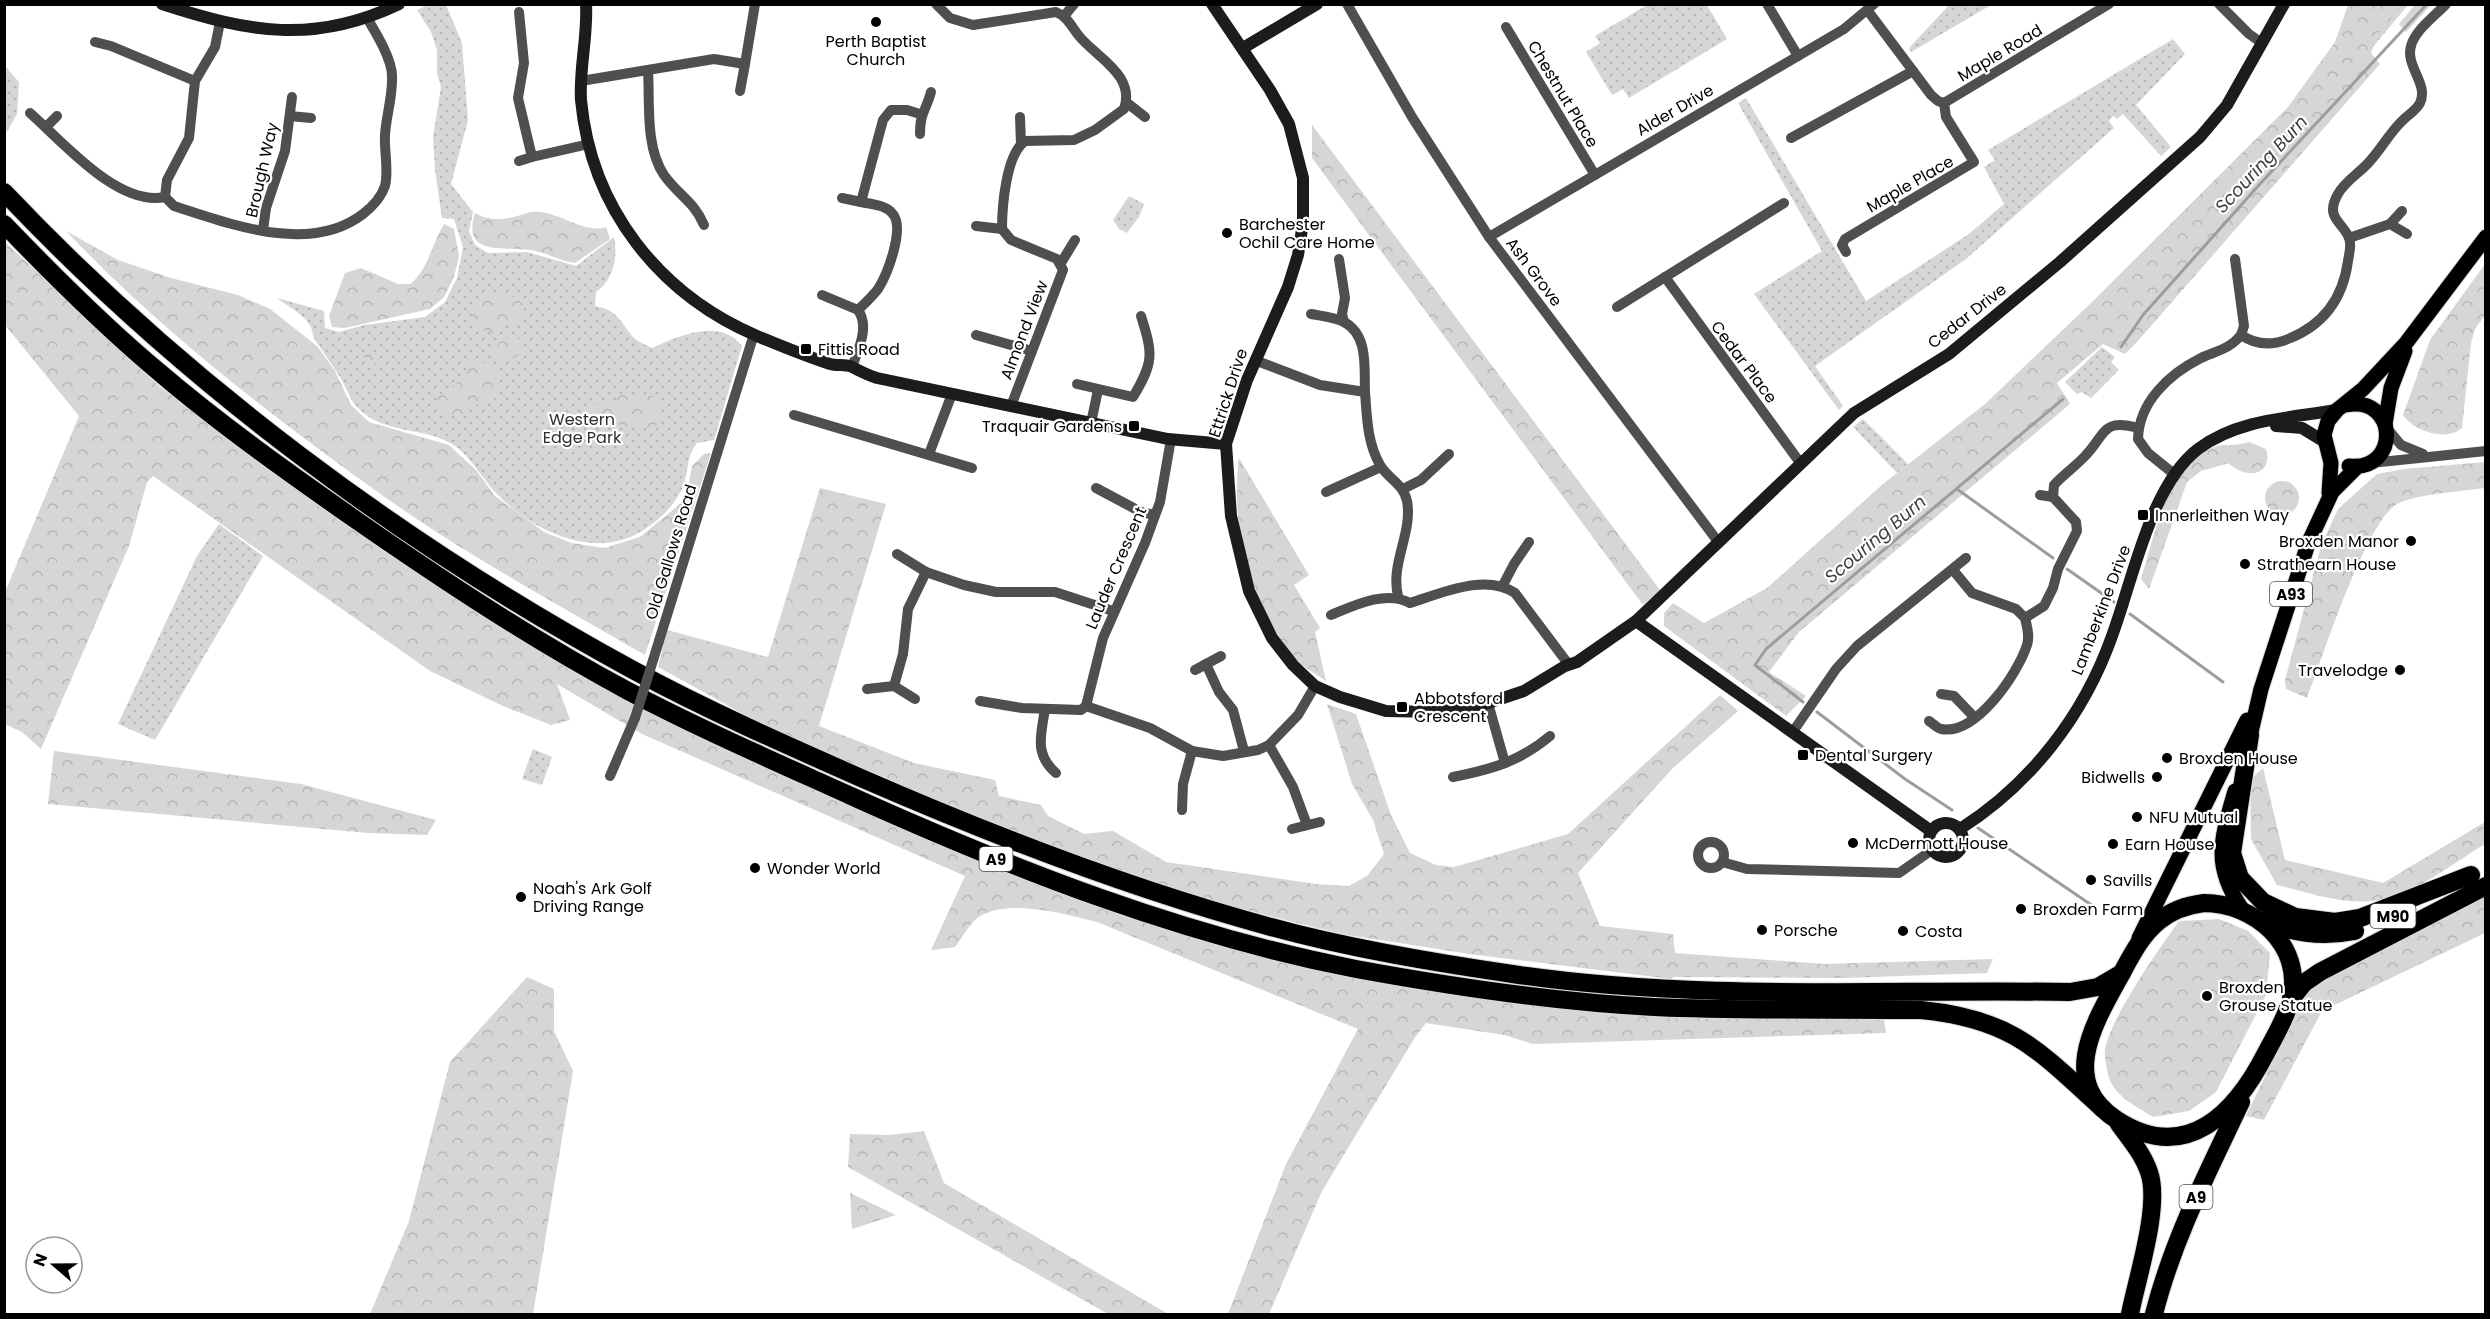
<svg xmlns="http://www.w3.org/2000/svg" width="2490" height="1319" font-family="Poppins,sans-serif">
	<style>
		.grass { fill: url(#grass-dots) }
		.forest { fill: url(#forest-crowns) }
		.lines { fill: none; stroke-linecap: round; stroke-linejoin: round }
		.stream { stroke: #9d9d9d; stroke-width: 3 }
		.primary-casing { stroke: #dbdbdb; stroke-width: 17 }
		.highway-casing { stroke: #dbdbdb; stroke-width: 20 }
		.street { stroke: #4f4f4f; stroke-width: 10 }
		.secondary { stroke: #1c1c1c; stroke-width: 12 }
		.primary { stroke: #000; stroke-width: 15 }
		.highway { stroke: #000; stroke-width: 18 }
		.street-bridge { stroke: #4f4f4f; stroke-width: 10 }
		.poi-dot { fill: #000; stroke: #fff; stroke-width: 2 }
		.labels { text-anchor: middle; dominant-baseline: central; stroke-width: 4.5; stroke-linejoin: round; paint-order: stroke }
		.shield { fill: #fff; stroke: #4c4c4c; stroke-width: 1.5 }
		.shield-label { font-size: 15px; font-weight: bold; fill: #000 }
		.poi-label { font-size: 16px; fill: #000; stroke: #fff; text-anchor: start }
		.street-label { font-size: 16px; fill: #000; stroke: #fff }
		.park-label { font-size: 16px; fill: #2d2d2d; stroke: #fff }
		.water-label { font-size: 18px; font-style: italic; fill: #3e3e3e; stroke: #fff }
	</style>
	<defs>
		<pattern id="grass-dots" width="8" height="8" patternUnits="userSpaceOnUse" patternTransform="scale(1.5)"><rect width="8" height="8" fill="#d6d6d6"/><path d="M2 2h.1M6 6h.1" fill="none" stroke="#b6b6b6" stroke-width="1.8" stroke-linecap="round"/></pattern>
		<pattern id="forest-crowns" width="20" height="18" patternUnits="userSpaceOnUse" patternTransform="scale(1.5)"><rect width="20" height="18" fill="#d6d6d6"/><path d="M2 6a3 3 0 1 1 6 0M12 15a3 3 0 1 1 6 0" fill="none" stroke="#b6b6b6"/></pattern>
	</defs>
	<rect width="100%" height="100%" fill="#fff"/>
	<g class="grass">
		<path d="M428 5H446L462 43 468 120 451 184 473 212 469 231 475 245 488 253 527 252 576 266 614 237C618 258 614 279 596 292L595 306C615 309 621 321 632 336 636 341 646 345 652 348 678 336 720 317 742 346L714 440 697 443C688 455 689 462 686 476 681 499 664 517 645 529 597 562 534 532 498 495 484 481 469 454 452 444 422 426 382 435 356 406 350 399 346 387 341 379 333 365 324 354 316 341 312 336 313 329 309 324 303 314 287 306 277 298L324 311 325 328 339 332 364 325 425 317 445 302 457 278 463 247 454 219 442 218 435 170 433 137 441 87 437 74V50L431 32 417 10Z"/>
		<polygon points="1647,5 1707,5 1727,39 1629,98 1623,89 1612,95 1586,52 1600,43 1595,36"/>
		<polygon points="1949,5 1991,5 1911,52 1909,48"/>
		<polygon points="2362,5 2408,5 2362,60"/>
		<polygon points="2173,39 2185,54 2136,105 2171,147 2161,156 2123,114 2117,119 2113,116 2109,121 2114,128 1966,259 1815,366 1843,406 1839,410 1754,294 1822,251 1738,103 1746,98 1866,301 1969,234 2004,204 1984,167 1995,160 1988,150"/>
		<polygon points="5,66 19,82 17,114 5,135"/>
		<polygon points="1129,196 1144,204 1139,217 1127,233 1119,229 1113,220"/>
		<polygon points="2102,347 2115,357 2111,362 2119,370 2091,398 2082,392 2077,394 2065,382"/>
		<polygon points="1863,419 1908,464 1897,473 1853,427"/>
		<polygon points="219,524 263,556 155,740 118,724 197,556"/>
		<polygon points="533,749 552,757 542,785 522,779"/>
	</g>
	<g class="forest">
		<polygon points="2348,5 2402,5 2376,37 2371,53 2380,64 2137,342 2125,354 2103,344 2057,383 2070,404 1799,632 1769,672 1806,696 1786,716 1664,626 1664,613 1673,603 1704,623 1767,588 1883,484 1985,404 2091,303 2288,107 2335,42"/>
		<polygon points="2415,5 2431,5 2406,32 2399,24"/>
		<polygon points="1312,125 1660,590 1643,605 1312,158"/>
		<path d="M531 212C557 209 584 235 606 227L610 239 575 263C559 261 546 252 530 250 504 246 461 257 475 213 494 224 511 218 531 212Z"/>
		<path d="M444 224 454 229 459 256 454 277 444 297 430 309 345 328 332 327 329 316 345 273 361 268 398 284H411C429 267 432 244 444 224Z"/>
		<path d="M66 231 118 260 171 278 238 295 270 309 317 346 335 371 351 405 369 422 449 445 476 470 495 496 544 532 572 543 604 548 640 537 686 499 692 466 704 454 711 453 645 655C559 605 470 557 389 500 275 419 162 332 66 231Z"/>
		<path d="M4 241 160 387 373 537 620 695 1181 929 1629 1009 1884 1019 1886 1033 1533 1044 1504 1035 1426 1023 1414 1039 1322 1191 1269 1314H1228L1286 1164 1358 1029 1097 922C1065 914 1013 899 982 915 971 920 962 938 955 947L931 950 965 876 642 734 557 684 570 720 551 725 503 706 430 671 153 476 147 482 129 546 41 749 22 732 5 724V592L79 416 5 325Z"/>
		<path d="M2485 264V315L2475 329 2471 343 2462 428C2445 442 2414 431 2403 415L2430 340Z"/>
		<path d="M499 292 514 297 524 305 523 316 513 323 503 324 494 333 473 328C470 304 477 299 499 292Z"/>
		<polygon points="512,336 521,340 523,350 515,358 495,360 490,356 500,342"/>
		<polygon points="372,351 379,353 377,361 372,366 365,361 363,353"/>
		<path d="M472 360C495 362 507 382 493 401L468 407 463 414H445L437 408V398L458 382Z"/>
		<path d="M622 394 634 398 643 394 653 396C662 407 662 413 656 426 636 435 593 416 574 407L611 403Z"/>
		<path d="M2249 442 2266 449C2274 476 2245 480 2229 463L2201 471 2187 482 2149 589 2141 579C2154 537 2168 461 2217 446 2227 444 2238 446 2249 442Z"/>
		<path d="M1239 458 1309 575 1294 585 1320 628 1315 632 1326 681C1316 674 1301 666 1293 656 1249 601 1230 527 1239 458Z"/>
		<path d="M2485 462V488C2463 491 2418 494 2399 503 2366 518 2322 660 2307 698L2286 689 2285 680 2321 546 2338 509 2377 474 2404 469Z"/>
		<circle cx="2282" cy="498" r="17"/>
		<polygon points="820,488 886,504 819,726 914,763 995,780 999,796 1041,805 1048,816 1084,834 1113,831 1166,862 1316,884 1349,886 1367,876 1384,854 1373,820 1352,784 1327,704 1356,714 1391,815 1410,853 1436,865 1454,867 1568,834 1720,695 1738,711 1672,769 1578,873 1600,926 1673,934 1675,953 1824,964 1993,959 1987,973 1844,978 1673,977 1672,979 1469,954 1342,934 1165,890 1033,842 772,730 658,667 667,630 768,657"/>
		<polygon points="54,751 301,784 436,820 427,835 368,833 48,804"/>
		<path d="M2263 768 2285 860 2383 883 2485 822V844C2453 863 2416 894 2378 900 2346 906 2308 892 2277 885L2251 839 2250 780Z"/>
		<polygon points="2485,890 2485,933 2322,1011 2264,1120 2246,1116 2305,993 2328,973"/>
		<path d="M2219 919 2248 931 2270 953 2266 995 2216 1092 2189 1111 2153 1117C2137 1107 2116 1097 2109 1078 2107 1070 2104 1057 2105 1050 2110 1018 2159 949 2179 921Z"/>
		<polygon points="527,977 554,989 554,1031 573,1071 533,1314 370,1314 409,1221 450,1062"/>
		<polygon points="924,1131 944,1183 1168,1314 1108,1314 848,1167 850,1134 889,1135"/>
		<polygon points="850,1193 896,1215 852,1229"/>
	</g>
	<g class="lines">
		<g class="stream">
			<polyline points="2121,347 2143,315 2259,185 2427,4"/>
			<polyline points="1957,489 2053,558"/>
			<polyline points="2067,569 2114,602"/>
			<polyline points="2130,614 2223,682"/>
			<polyline points="1803,702 1755,665 1766,649 2063,399"/>
			<polyline points="1817,712 1905,779 1952,810"/>
			<polyline points="1978,828 2093,906"/>
		</g>
		<defs>
			<g id="primary">
				<path d="M2346 405C2399 395 2400 472 2349 466"/>
				<polyline points="2385,424 2391,388 2405,351"/>
				<polyline points="2329,493 2331,463 2324,435 2328,421 2337,410 2363,389 2406,343 2486,237"/>
				<polyline points="2248,745 2261,689 2308,544 2332,492 2357,467"/>
				<path d="M2235 791C2221 839 2212 865 2242 909"/>
				<polyline points="2139,938 2247,720"/>
			</g>
			<g id="highway">
				<path d="M4 192C184 382 403 545 633 670 707 710 784 744 861 778 994 836 1130 889 1271 927 1351 949 1436 963 1519 975 1700 1001 1887 989 2070 992L2098 987 2122 973"/>
				<path d="M4 224C53 275 105 327 159 372 221 425 289 473 356 520 444 581 533 640 628 691 700 729 776 762 851 796 1013 869 1181 935 1356 969 1454 987 1554 1002 1654 1007 1742 1011 1832 1009 1921 1010 2013 1019 2038 1050 2103 1109"/>
				<polyline points="2250,735 2232,853 2240,878 2263,902 2295,917 2335,922 2360,918 2471,875"/>
				<path d="M2204 903C2254 903 2304 945 2291 999 2286 1018 2275 1036 2266 1053 2236 1112 2187 1165 2117 1120 2059 1083 2093 1025 2118 980 2129 960 2140 936 2159 921 2172 910 2188 905 2204 903Z"/>
				<path d="M2265 921C2294 934 2324 937 2355 931"/>
				<polyline points="2291,999 2304,983 2320,972 2486,886"/>
				<path d="M2119 1124C2130 1139 2143 1154 2149 1172 2161 1205 2137 1278 2130 1314"/>
				<path d="M2154 1314C2173 1239 2208 1172 2241 1102"/>
			</g>
		</defs>
		<use href="#primary" class="primary-casing"/>
		<use href="#highway" class="highway-casing"/>
		<g class="street">
			<path d="M936 4 950 18 973 25 1056 12C1068 17 1071 26 1079 36 1096 57 1136 75 1124 109L1095 130 1074 140 1025 141C1006 154 1002 207 1002 229L1011 240 1057 259 1063 270 1011 406"/>
			<polyline points="1347,4 1412,117 1489,237 1719,543"/>
			<polyline points="1767,4 1798,56"/>
			<polyline points="2219,4 2249,34 2262,43"/>
			<polyline points="1868,11 1931,95 1938,101 1944,103 2109,4"/>
			<polyline points="519,12 524,63 518,98 532,157 589,144"/>
			<polyline points="1065,15 1074,4"/>
			<polyline points="1506,27 1595,175"/>
			<polyline points="95,42 111,46 195,81"/>
			<path d="M648 70C650 103 645 147 664 175 678 195 693 200 704 225"/>
			<polyline points="581,81 714,59 745,64 755,4"/>
			<polyline points="740,91 745,64"/>
			<polyline points="1126,102 1145,117"/>
			<path d="M30 113C63 142 118 207 165 197L174 206C230 224 310 255 363 214 372 207 381 198 385 186 389 170 384 152 385 135 386 116 393 96 392 76 392 59 376 33 367 18"/>
			<polyline points="290,116 311,118"/>
			<polyline points="1020,117 1021,144"/>
			<polyline points="46,127 57,116"/>
			<path d="M920 134C920 112 926 111 931 92"/>
			<polyline points="1791,138 1913,71"/>
			<polyline points="519,161 532,157"/>
			<polyline points="165,197 167,180 189,138 195,81 215,47 220,22"/>
			<polyline points="842,198 861,202"/>
			<polyline points="2390,224 2402,211"/>
			<polyline points="976,226 1002,229"/>
			<polyline points="263,230 266,208 285,151 292,97"/>
			<polyline points="1489,237 1844,29 1874,4"/>
			<polyline points="2349,238 2390,224 2407,234"/>
			<polyline points="1846,252 1842,245 1845,239 1974,162 1946,117 1944,103"/>
			<polyline points="1339,259 1345,298 1342,314 1344,322"/>
			<polyline points="2235,259 2244,326 2241,335"/>
			<polyline points="1061,263 1075,240"/>
			<polyline points="1665,277 1801,464"/>
			<polyline points="822,295 858,310"/>
			<polyline points="1617,307 1784,203"/>
			<path d="M1311 314C1321 316 1334 317 1344 322 1369 335 1364 369 1365 392"/>
			<polyline points="976,335 1032,351"/>
			<path d="M1257 361 1320 385 1365 392C1367 417 1367 442 1380 465 1388 479 1403 483 1407 501 1413 533 1390 563 1398 596"/>
			<path d="M852 367C858 350 870 327 858 310 865 303 872 297 878 289 887 275 906 227 892 213 885 205 871 204 861 202L883 120 891 110H907L920 114"/>
			<path d="M1077 384 1133 397C1154 362 1153 354 1141 316"/>
			<polyline points="794,415 972,468"/>
			<polyline points="1091,423 1098,390"/>
			<polyline points="2386,427 2401,445 2423,454"/>
			<polyline points="929,454 952,394"/>
			<polyline points="2371,463 2486,451"/>
			<path d="M2174 474 2148 453 2138 439C2139 402 2169 374 2201 358 2216 351 2230 349 2241 335 2256 345 2271 346 2288 339 2324 325 2343 298 2348 261 2349 254 2352 245 2349 238 2343 222 2324 218 2338 194 2345 181 2361 172 2370 161 2381 149 2389 134 2401 122 2407 115 2416 111 2420 103 2429 84 2405 66 2411 46 2415 30 2435 16 2446 4"/>
			<polyline points="1096,488 1141,512 1155,515"/>
			<polyline points="1403,489 1421,480 1449,454"/>
			<polyline points="1326,492 1381,467"/>
			<polyline points="2040,495 2053,497"/>
			<polyline points="897,554 926,572 964,585 996,592 1055,592 1113,611"/>
			<path d="M1953 570 1972 593 2016 609 2025 618 2044 606 2053 588 2058 569 2077 531 2076 522 2053 497 2054 485C2064 474 2076 466 2086 455 2106 434 2102 418 2138 428"/>
			<polyline points="1503,585 1514,564 1529,542"/>
			<path d="M1331 615C1355 605 1386 590 1410 603 1442 593 1485 573 1515 593L1569 665"/>
			<polyline points="659,641 754,334"/>
			<polyline points="1206,664 1219,692 1233,710 1244,751"/>
			<polyline points="1195,670 1221,656"/>
			<polyline points="894,686 903,654 908,609 926,572"/>
			<polyline points="867,689 894,686 915,699"/>
			<polyline points="1941,694 1954,696 1974,717"/>
			<polyline points="980,701 1022,708 1081,710 1086,706 1150,728 1192,751 1223,756 1258,750 1269,745 1298,715 1315,686"/>
			<polyline points="1488,703 1505,763"/>
			<polyline points="1086,706 1103,638 1145,543 1160,502 1171,439"/>
			<path d="M1045 709C1041 735 1034 754 1056 773"/>
			<path d="M1929 721C1932 723 1937 728 1941 729 1976 736 2018 673 2027 645 2030 637 2027 626 2025 618"/>
			<polyline points="1792,733 1836,669 1857,646 1966,558"/>
			<polyline points="1269,745 1293,787 1307,825"/>
			<polyline points="610,776 635,718"/>
			<path d="M1453 777C1492 769 1519 762 1550 736"/>
			<polyline points="1182,810 1183,784 1192,751"/>
			<polyline points="1292,829 1320,822"/>
			<circle cx="1711" cy="855" r="13"/>
			<polyline points="1722,862 1747,869 1899,873 1932,850"/>
		</g>
		<g class="secondary">
			<path d="M162 4C248 32 313 45 399 4"/>
			<path d="M586 4C588 36 579 68 581 100 591 208 659 294 757 336 781 346 805 356 830 364 837 366 846 364 852 367 860 371 867 375 877 378L1168 439 1226 444"/>
			<polyline points="1212,4 1270,90 1289,124 1303,178 1303,223 1298,255 1288,287 1247,380 1226,444 1231,516 1249,591 1272,638 1293,665 1315,686 1340,697 1386,711 1438,712 1488,703 1524,691 1565,666 1577,662 1636,621 1854,413 1949,354 2060,262 2200,137 2227,105 2284,4"/>
			<polyline points="1243,48 1317,4"/>
			<polyline points="2276,426 2302,428 2325,442"/>
			<polyline points="1636,621 1931,831"/>
			<circle cx="1946" cy="840" r="17"/>
			<path d="M1960 829C2031 784 2084 715 2112 636 2133 580 2150 486 2198 449 2238 419 2290 418 2337 410"/>
		</g>
		<use href="#primary" class="primary"/>
		<use href="#highway" class="highway"/>
		<polyline class="street-bridge" points="635,718 659,641"/>
	</g>
	<g class="poi-dot">
		<circle cx="876" cy="22" r="6"/>
		<circle cx="1227" cy="233" r="6"/>
		<rect x="800" y="343" width="12" height="12" rx="3"/>
		<rect x="1128" y="420" width="12" height="12" rx="3"/>
		<rect x="2137" y="509" width="12" height="12" rx="3"/>
		<circle cx="2411" cy="541" r="6"/>
		<circle cx="2245" cy="564" r="6"/>
		<circle cx="2400" cy="670" r="6"/>
		<rect x="1396" y="701" width="12" height="12" rx="3"/>
		<rect x="1797" y="749" width="12" height="12" rx="3"/>
		<circle cx="2167" cy="758" r="6"/>
		<circle cx="2157" cy="777" r="6"/>
		<circle cx="2137" cy="817" r="6"/>
		<circle cx="1853" cy="843" r="6"/>
		<circle cx="2113" cy="844" r="6"/>
		<circle cx="755" cy="868" r="6"/>
		<circle cx="2091" cy="880" r="6"/>
		<circle cx="521" cy="897" r="6"/>
		<circle cx="2021" cy="909" r="6"/>
		<circle cx="1762" cy="930" r="6"/>
		<circle cx="1903" cy="931" r="6"/>
		<circle cx="2207" cy="996" r="6"/>
	</g>
	<g class="labels">
		<g class="shield">
			<rect x="2270" y="582" width="42" height="24" rx="4.5"/>
			<rect x="979.5" y="847" width="33" height="24" rx="4.5"/>
			<rect x="2370.5" y="904" width="45" height="24" rx="4.5"/>
			<rect x="2179.5" y="1185" width="33" height="24" rx="4.5"/>
		</g>
		<g class="shield-label">
			<text x="2291" y="594">A93</text>
			<text x="996" y="859">A9</text>
			<text x="2393" y="916">M90</text>
			<text x="2196" y="1197">A9</text>
		</g>
		<g class="poi-label">
			<text x="876" y="41" text-anchor="middle">Perth Baptist<tspan x="876" dy="18">Church</tspan></text>
			<text x="1239" y="224">Barchester<tspan x="1239" dy="18">Ochil Care Home</tspan></text>
			<text x="818" y="349">Fittis Road</text>
			<text x="1122" y="426" text-anchor="end">Traquair Gardens</text>
			<text x="2155" y="515">Innerleithen Way</text>
			<text x="2399" y="541" text-anchor="end">Broxden Manor</text>
			<text x="2257" y="564">Strathearn House</text>
			<text x="2388" y="670" text-anchor="end">Travelodge</text>
			<text x="1414" y="698">Abbotsford<tspan x="1414" dy="18">Crescent</tspan></text>
			<text x="1815" y="755">Dental Surgery</text>
			<text x="2179" y="758">Broxden House</text>
			<text x="2145" y="777" text-anchor="end">Bidwells</text>
			<text x="2149" y="817">NFU Mutual</text>
			<text x="1865" y="843">McDermott House</text>
			<text x="2125" y="844">Earn House</text>
			<text x="767" y="868">Wonder World</text>
			<text x="2103" y="880">Savills</text>
			<text x="533" y="888">Noah's Ark Golf<tspan x="533" dy="18">Driving Range</tspan></text>
			<text x="2033" y="909">Broxden Farm</text>
			<text x="1774" y="930">Porsche</text>
			<text x="1915" y="931">Costa</text>
			<text x="2219" y="987">Broxden<tspan x="2219" dy="18">Grouse Statue</tspan></text>
		</g>
		<g class="street-label">
			<text transform="translate(2000 53) rotate(-31)">Maple Road</text>
			<text transform="translate(1563 94) rotate(59)">Chestnut Place</text>
			<text transform="translate(1675 110) rotate(-30)">Alder Drive</text>
			<text transform="translate(262 170) rotate(-77)">Brough Way</text>
			<text transform="translate(1910 184) rotate(-30)">Maple Place</text>
			<text transform="translate(1534 272) rotate(53)">Ash Grove</text>
			<text transform="translate(1967 316) rotate(-38)">Cedar Drive</text>
			<text transform="translate(1024 330) rotate(-69)">Almond View</text>
			<text transform="translate(1744 362) rotate(53)">Cedar Place</text>
			<text transform="translate(1228 393) rotate(-72)">Ettrick Drive</text>
			<text transform="translate(671 552) rotate(-73)">Old Gallows Road</text>
			<text transform="translate(1116 568) rotate(-67)">Lauder Crescent</text>
			<text transform="translate(2101 610) rotate(-69)">Lamberkine Drive</text>
		</g>
		<g class="park-label">
			<text x="582" y="419">Western<tspan x="582" dy="18">Edge Park</tspan></text>
		</g>
		<g class="water-label">
			<text transform="translate(2261 164) rotate(-47)">Scouring Burn</text>
			<text transform="translate(1875 539) rotate(-40)">Scouring Burn</text>
		</g>
	</g>
	<rect width="2490" height="1319" fill="none" stroke="#000000" stroke-width="12"/>
	<g transform="translate(54 1265) rotate(290)"><circle r="28" fill="#ffffff" stroke="#999999" stroke-width="1.5"/>
	<path d="M0-4.5L10 22L0 15L-10 22Z" fill="#000000"/>
	<text y="-9" font-size="16" font-weight="bold" text-anchor="middle" fill="#000000">N</text>
	</g>
</svg>
